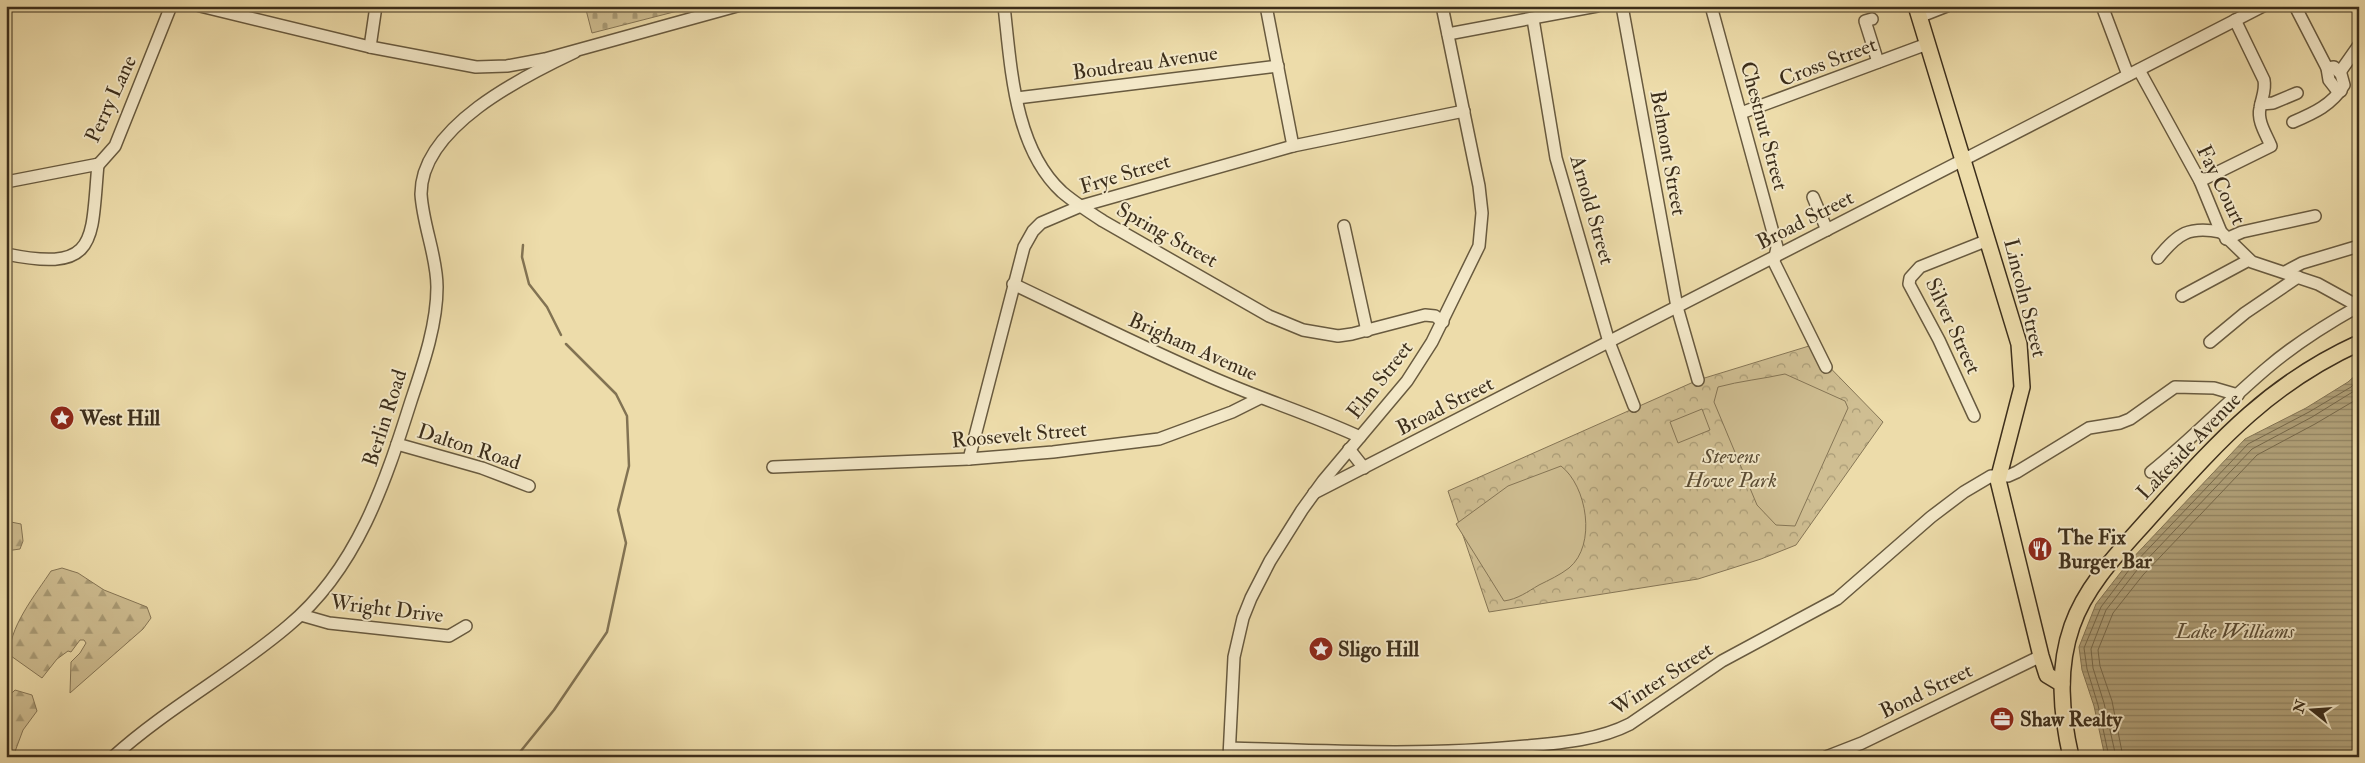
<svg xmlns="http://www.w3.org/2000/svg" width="2365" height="763" font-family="'IM FELL Double Pica',serif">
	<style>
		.forest { fill: url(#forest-firs); stroke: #867656 }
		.cemetery { fill: url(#cemetery-stones); stroke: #867656 }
		.park { fill: url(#park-crowns); stroke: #867656 }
		.pitch { fill: #cfbe92; stroke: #867656 }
		.water { fill: url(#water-rules); stroke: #827353 }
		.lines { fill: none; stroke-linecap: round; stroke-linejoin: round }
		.shore { stroke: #76684a; stroke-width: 1 }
		.stream { stroke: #827353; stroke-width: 2.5 }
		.minor-casing { stroke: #685a3f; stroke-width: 14 }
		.major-casing { stroke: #3c2e1b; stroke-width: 18 }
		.minor { stroke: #f3e8c8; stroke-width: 11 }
		.major { stroke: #eddcaa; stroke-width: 15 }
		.labels { text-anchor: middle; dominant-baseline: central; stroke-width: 4; stroke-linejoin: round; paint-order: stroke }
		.street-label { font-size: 21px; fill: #3c2e1b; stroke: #f3e8c8 }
		.poi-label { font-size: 21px; font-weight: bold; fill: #3c2e1b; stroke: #f3e8c8; text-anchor: start }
		.park-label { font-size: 21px; font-style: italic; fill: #594b33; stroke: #f3e8c8 }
	</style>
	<defs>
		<pattern id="forest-firs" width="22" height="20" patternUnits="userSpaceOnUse" patternTransform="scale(1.25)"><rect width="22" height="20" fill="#cfbe92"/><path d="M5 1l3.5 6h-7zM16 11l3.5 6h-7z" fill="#a99b76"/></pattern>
		<pattern id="cemetery-stones" width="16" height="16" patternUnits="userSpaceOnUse" patternTransform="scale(1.25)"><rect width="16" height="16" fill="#cfbe92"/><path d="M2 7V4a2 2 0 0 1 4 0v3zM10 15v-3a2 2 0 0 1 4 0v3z" fill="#a99b76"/></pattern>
		<pattern id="park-crowns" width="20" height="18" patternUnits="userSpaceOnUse" patternTransform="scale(1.25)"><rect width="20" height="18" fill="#cfbe92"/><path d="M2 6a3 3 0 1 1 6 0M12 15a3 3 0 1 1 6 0" fill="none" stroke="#a99b76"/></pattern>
		<pattern id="water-rules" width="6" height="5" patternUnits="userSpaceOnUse" patternTransform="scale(1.25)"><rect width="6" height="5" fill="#b1a179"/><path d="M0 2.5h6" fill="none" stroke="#918462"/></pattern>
	</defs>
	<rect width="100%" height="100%" fill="#eddcaa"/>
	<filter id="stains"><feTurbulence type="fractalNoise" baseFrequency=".004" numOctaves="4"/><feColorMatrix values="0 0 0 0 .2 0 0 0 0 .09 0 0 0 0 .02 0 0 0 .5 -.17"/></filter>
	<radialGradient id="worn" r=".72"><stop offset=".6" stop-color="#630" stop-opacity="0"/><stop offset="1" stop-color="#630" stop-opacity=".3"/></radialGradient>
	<g class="forest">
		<polygon points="6,521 21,524 23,541 20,549 6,551"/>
		<path d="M62 568 78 573 104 590 147 607 151 618 143 629 70 693 71 662 80 653 86 643 84 640H80L71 652 68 651 57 659 42 678 11 656C5 632 38 591 51 571Z"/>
		<polygon points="15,690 32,695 37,711 23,730 13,757 6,757 6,699"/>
	</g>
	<polygon class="cemetery" points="585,6 697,6 592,33"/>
	<polygon class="park" points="1809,346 1883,422 1796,545 1761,559 1698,579 1489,612 1448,491 1698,380"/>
	<g class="pitch">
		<path d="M1785 374 1845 401 1848 408 1795 526 1776 525 1757 505 1714 402 1718 387C1740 381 1762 379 1785 374Z"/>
		<polygon points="1702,409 1710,430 1678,443 1670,422"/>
		<path d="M1561 466C1587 486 1597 545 1569 568 1560 575 1549 580 1539 585 1527 592 1518 599 1504 601L1456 524 1508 486Z"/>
	</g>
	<polygon class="water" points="2359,372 2359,757 2105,757 2094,706 2082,670 2079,647 2096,604 2128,563 2245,439 2306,408 2348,382"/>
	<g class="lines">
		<g class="shore">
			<polyline points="2109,757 2098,705 2087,669 2084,648 2101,607 2132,566 2248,444 2309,412 2351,387 2359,379"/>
			<polyline points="2116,757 2104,703 2093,668 2091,649 2106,610 2137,570 2252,449 2312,417 2359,388"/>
			<polyline points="2123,757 2112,701 2100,666 2098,650 2113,613 2143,575 2257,455 2315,424 2359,398"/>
		</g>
		<g class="stream">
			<polyline points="523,245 522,257 529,284 547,307 561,335"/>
			<polyline points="516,757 554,710 607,632 626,543 618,510 629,466 627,416 616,394 566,344"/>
		</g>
		<defs>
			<g id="minor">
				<polyline points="200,6 370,47 476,67 507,66 545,59 737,6"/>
				<path d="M1004 6C1011 67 1014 148 1062 192 1075 203 1089 212 1103 221L1269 316 1303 330 1338 336 1352 334 1425 315 1435 316 1443 322"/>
				<polyline points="1266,6 1293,146"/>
				<polyline points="1622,6 1677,307 1698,380"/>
				<polyline points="1711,6 1777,247 1774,262 1826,367"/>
				<polyline points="2102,6 2128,75"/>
				<polyline points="2295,6 2327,68 2329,80 2336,89 2341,91"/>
				<polyline points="1919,17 1947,6"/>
				<polyline points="1533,19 1556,158 1609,342 1634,406"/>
				<polyline points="1872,19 1865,21 1878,62"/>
				<polyline points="1448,34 1597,6"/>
				<polyline points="370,47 376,6"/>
				<polyline points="2139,70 2200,181 2221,232 2252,262 2318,284 2358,306"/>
				<polyline points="2340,72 2359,45"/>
				<polyline points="1017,98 1278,66"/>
				<polyline points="2261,104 2273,103 2297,93"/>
				<polyline points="1741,113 1927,44"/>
				<path d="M2293 122C2314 113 2332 105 2344 85L2341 74 2334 67 2327 68"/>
				<path d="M2200 181 2271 146C2266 134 2257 121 2260 108 2262 97 2266 90 2264 80L2235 20"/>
				<polyline points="6,182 99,164 115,146 171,6"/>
				<polyline points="1813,197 1827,230"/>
				<polyline points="1344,226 1367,331"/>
				<polyline points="2226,239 2242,232 2315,216"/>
				<path d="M6 254C99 273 91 241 98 164"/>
				<path d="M2158 258C2178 233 2189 226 2221 232"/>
				<polyline points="2285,272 2302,263 2359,246"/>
				<path d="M1013 284C1076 314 1138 345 1202 373 1254 397 1308 413 1360 437"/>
				<polyline points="2182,296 2249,260"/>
				<polyline points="2210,342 2245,313 2298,277"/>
				<polyline points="1974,416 1939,340 1909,284 1910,278 1920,267 1988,240"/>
				<polyline points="397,444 482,468 529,486"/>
				<polyline points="1349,449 1364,468"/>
				<polyline points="969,459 1024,247 1033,231 1041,223 1081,206 1293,146 1464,111"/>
				<polyline points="773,467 969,459 1053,452 1159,439 1232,412 1260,398"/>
				<path d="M2151 472C2192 439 2228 401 2267 368 2295 344 2327 324 2359 306"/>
				<polyline points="1314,493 2263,6"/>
				<polyline points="301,615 329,623 449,636 466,626"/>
				<path d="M1230 748C1329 751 1428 756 1527 746 1561 743 1599 740 1630 724L1722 661 1837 599 1931 517 1964 492 1991 476H2008L2017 472 2089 428 2120 423 2130 419 2175 387 2214 388 2238 395"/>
				<path d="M113 757C167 708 233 673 288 626 357 569 385 483 411 401 423 365 437 325 437 287 437 256 423 226 421 194 421 127 522 77 575 52"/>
				<polyline points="1229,757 1234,657 1243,618 1251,598 1270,561 1302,510 1323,481 1407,381 1432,342 1479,246 1482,213 1479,186 1442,6"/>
				<polyline points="1826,757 1862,743 2041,656"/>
			</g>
			<g id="major">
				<polyline points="1916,6 2019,344 2022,387 1998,480 2041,656 2047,675 2062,684"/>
				<path d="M2071 757C2061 713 2057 669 2072 626 2087 583 2122 549 2151 516 2217 443 2267 385 2359 343"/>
			</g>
		</defs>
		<use href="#minor" class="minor-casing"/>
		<use href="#major" class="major-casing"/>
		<use href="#minor" class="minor"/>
		<use href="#major" class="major"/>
	</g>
	<defs>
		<symbol id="sight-disc" viewBox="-11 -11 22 22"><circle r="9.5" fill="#8f2418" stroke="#f3e8c8"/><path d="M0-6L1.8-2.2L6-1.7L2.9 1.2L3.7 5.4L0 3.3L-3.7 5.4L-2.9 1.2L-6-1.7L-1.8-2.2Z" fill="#fff"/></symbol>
		<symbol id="restaurant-disc" viewBox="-11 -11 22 22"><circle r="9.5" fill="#8f2418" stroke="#f3e8c8"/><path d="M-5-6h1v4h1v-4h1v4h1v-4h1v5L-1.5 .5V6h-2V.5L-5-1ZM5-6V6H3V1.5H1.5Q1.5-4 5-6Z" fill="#fff"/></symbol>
		<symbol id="office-disc" viewBox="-11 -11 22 22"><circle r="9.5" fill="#8f2418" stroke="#f3e8c8"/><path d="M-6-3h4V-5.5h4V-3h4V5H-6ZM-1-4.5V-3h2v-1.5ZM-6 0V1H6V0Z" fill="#fff"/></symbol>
	</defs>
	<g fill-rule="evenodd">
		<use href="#sight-disc" x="48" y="404" width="28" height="28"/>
		<use href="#restaurant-disc" x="2026" y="535" width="28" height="28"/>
		<use href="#sight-disc" x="1307" y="635" width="28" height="28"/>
		<use href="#office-disc" x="1988" y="705" width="28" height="28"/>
	</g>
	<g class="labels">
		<g class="street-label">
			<text transform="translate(1828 62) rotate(-21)">Cross Street</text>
			<text transform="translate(1145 63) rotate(-8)">Boudreau Avenue</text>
			<text transform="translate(111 99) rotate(-65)">Perry Lane</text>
			<text transform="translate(1764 126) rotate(75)">Chestnut Street</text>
			<text transform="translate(1668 153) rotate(80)">Belmont Street</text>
			<text transform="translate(1125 174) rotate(-17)">Frye Street</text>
			<text transform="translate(2221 185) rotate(64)">Fay Court</text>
			<text transform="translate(1592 210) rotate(74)">Arnold Street</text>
			<text transform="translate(1805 220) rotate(-27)">Broad Street</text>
			<text transform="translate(1167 235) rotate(29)">Spring Street</text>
			<text transform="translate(2025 298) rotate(76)">Lincoln Street</text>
			<text transform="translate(1953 326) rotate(65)">Silver Street</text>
			<text transform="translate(1193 347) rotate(24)">Brigham Avenue</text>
			<text transform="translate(1380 380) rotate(-52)">Elm Street</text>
			<text transform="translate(1445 406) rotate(-27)">Broad Street</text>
			<text transform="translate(385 418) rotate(-72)">Berlin Road</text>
			<text transform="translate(1019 435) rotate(-5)">Roosevelt Street</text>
			<text transform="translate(2189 446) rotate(-46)">Lakeside Avenue</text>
			<text transform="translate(469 447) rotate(18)">Dalton Road</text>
			<text transform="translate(387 609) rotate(7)">Wright Drive</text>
			<text transform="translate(1662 679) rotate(-33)">Winter Street</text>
			<text transform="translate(1926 691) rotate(-26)">Bond Street</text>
		</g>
		<g class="poi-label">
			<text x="80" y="418">West Hill</text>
			<text x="2058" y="537">The Fix<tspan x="2058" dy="24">Burger Bar</tspan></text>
			<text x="1338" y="649">Sligo Hill</text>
			<text x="2020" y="719">Shaw Realty</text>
		</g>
		<g class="park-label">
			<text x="1731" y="456">Stevens<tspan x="1731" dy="24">Howe Park</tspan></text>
			<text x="2235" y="631">Lake Williams</text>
		</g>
	</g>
	<rect width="2365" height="763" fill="none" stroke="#eddcaa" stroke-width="25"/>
	<rect x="8" y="8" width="2350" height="748" fill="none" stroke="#3c2e1b" stroke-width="2.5"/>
	<rect x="12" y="12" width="2340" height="738" fill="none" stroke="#3c2e1b"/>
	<g transform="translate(2312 710) rotate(287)" stroke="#f3e8c8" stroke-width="4" paint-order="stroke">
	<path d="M0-4L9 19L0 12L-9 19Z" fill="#3c2e1b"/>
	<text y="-8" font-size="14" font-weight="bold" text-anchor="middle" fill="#3c2e1b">N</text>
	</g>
	<rect width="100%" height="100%" filter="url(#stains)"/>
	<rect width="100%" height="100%" fill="url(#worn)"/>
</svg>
